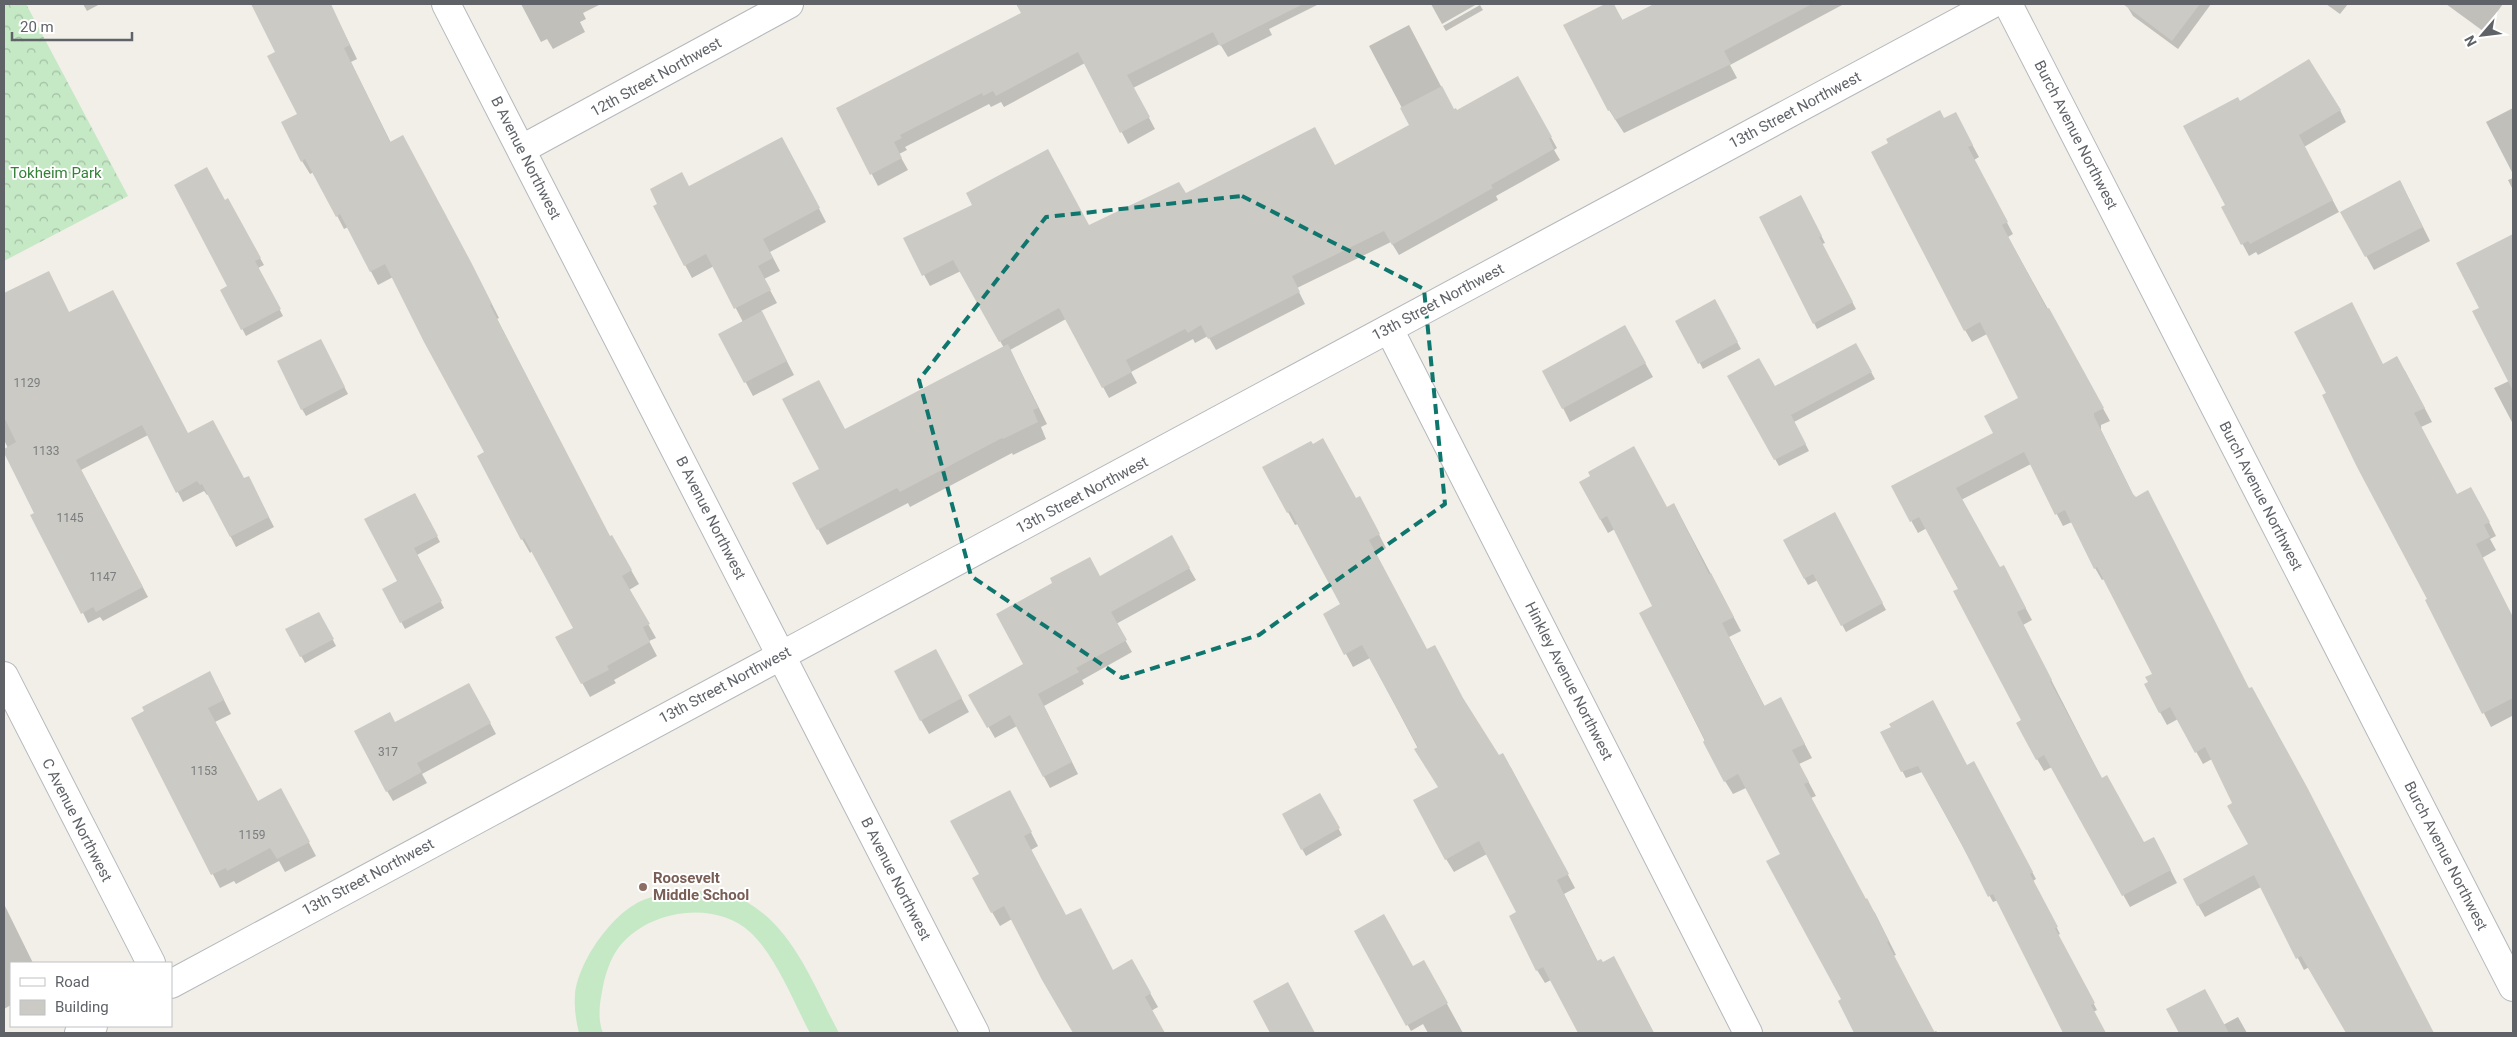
<svg xmlns="http://www.w3.org/2000/svg" width="2517" height="1037" font-family="Roboto,sans-serif">
	<style>
		.forest { fill: url(#forest-crowns) }
		.pitch { fill: #c5e8c5 }
		.shadow { fill: #0003 }
		.building { fill: #cccac5 }
		.lines { fill: none; stroke-linecap: round; stroke-linejoin: round }
		.minor-casing { stroke: #b5b8bc; stroke-width: 30 }
		.minor { stroke: #fff; stroke-width: 28 }
		.marked { fill: none; stroke: #0f766e; stroke-width: 4; stroke-dasharray: 10 6; stroke-linejoin: round }
		.education-dot { fill: #8d6e63; stroke: #fff; stroke-width: 2 }
		.labels { text-anchor: middle; dominant-baseline: central; stroke-width: 4; stroke-linejoin: round; paint-order: stroke }
		.number-label { font-size: 12px; fill: #7a7d7f }
		.street-label { font-size: 15px; fill: #5f6368; stroke: #fff }
		.park-label { font-size: 15px; fill: #348238; stroke: #fff }
		.education-label { font-size: 15px; font-weight: bold; fill: #785e54; stroke: #fff; text-anchor: start }
	</style>
	<defs>
		<pattern id="forest-crowns" width="20" height="18" patternUnits="userSpaceOnUse" patternTransform="scale(1.25)"><rect width="20" height="18" fill="#c5e8c5"/><path d="M2 6a3 3 0 1 1 6 0M12 15a3 3 0 1 1 6 0" fill="none" stroke="#a3c0a4"/></pattern>
	</defs>
	<rect width="100%" height="100%" fill="#f1efe8"/>
	<polygon class="forest" points="4,4 26,4 128,196 4,261"/>
	<path class="pitch" d="M703 891C715 893 730 894 741 899 793 925 813 985 839 1033H810C793 1001 776 956 750 932 713 898 641 911 615 953 608 965 604 979 602 992 599 1006 598 1021 603 1033H579C576 1021 574 1008 575 995 578 961 614 910 646 899 664 892 684 892 703 891Z"/>
	<g class="shadow">
		<polygon points="83,4 100,4 87,11"/>
		<polygon points="252,4 330,4 357,59 351,62 391,143 479,279 499,318 497,319 610,538 612,537 639,584 629,590 656,638 649,641 657,656 614,680 616,683 590,697 557,638 574,628 532,551 530,553 522,539 486,453 393,277 378,285 348,227 344,229 314,172 310,174 302,161 298,115 277,52"/>
		<polygon points="521,4 601,4 583,13 586,19 580,22 585,32 553,49 547,39 541,42"/>
		<polygon points="1033,4 1319,4 1269,29 1272,35 1228,57 1220,44 1133,88 1155,129 1128,144 1085,63 1004,107 1001,102 991,107 989,104 905,147 907,150 899,154 908,170 878,186 838,109 1023,14 1021,10"/>
		<polygon points="1431,4 1477,4 1442,24"/>
		<polygon points="1607,4 1613,4 1623,21 1657,4 1844,4 1730,65 1737,78 1624,133 1609,110 1565,25"/>
		<polygon points="2129,4 2211,4 2178,49 2133,16 2127,6"/>
		<polygon points="2326,4 2348,4 2340,14"/>
		<polygon points="2446,4 2503,4 2483,31"/>
		<polygon points="1480,5 1483,10 1446,31 1443,26"/>
		<polygon points="1409,25 1454,111 1457,112 1518,78 1557,148 1554,150 1560,160 1496,196 1498,200 1399,255 1391,242 1297,288 1305,304 1216,350 1208,336 1195,343 1193,339 1131,372 1137,383 1109,398 1066,319 1010,350 1047,424 1041,427 1046,439 1013,455 1012,453 910,507 908,503 827,545 818,529 821,469 845,431 1004,348 961,271 930,286 905,239 1089,227 1185,195 1335,166 1411,125 1369,46"/>
		<polygon points="2240,103 2340,110 2346,122 2304,147 2339,212 2258,255 2256,252 2249,256 2223,208 2226,206"/>
		<polygon points="2513,108 2513,174 2486,122"/>
		<polygon points="1944,120 1962,126 1979,157 1974,160 2013,234 2008,237 2110,421 2101,425 2101,430 2134,497 2297,771 2433,1033 2347,1033 2309,967 2304,970 2261,887 2205,917 2198,905 2249,844 2234,803 2212,759 2203,764 2178,719 2167,725 2145,685 2150,683 2153,674 2104,579 2102,580 2095,568 2072,522 2063,526 2031,464 1961,500 1999,569 2010,579 2032,620 2023,625 2102,779 2144,843 2160,850 2177,883 2130,907 2052,767 2044,771 2037,759 2023,721 1959,590 1927,528 1918,533 1892,486 1995,433 2020,398 1987,334 1972,342 1965,330"/>
		<polygon points="789,151 826,222 770,252 780,271 764,279 777,303 761,311 794,375 753,396 720,334 743,322 714,266 692,278 685,265 689,187"/>
		<polygon points="2513,178 2513,190 2508,180"/>
		<polygon points="2400,181 2430,241 2374,270 2342,212"/>
		<polygon points="227,200 264,265 258,268 283,316 246,336 222,290 229,287 225,201"/>
		<polygon points="1804,203 1825,243 1822,244 1856,309 1817,329 1814,323"/>
		<polygon points="2513,235 2513,424 2494,388 2509,381 2480,308 2457,264"/>
		<polygon points="48,273 69,314 188,434 254,488 274,527 236,547 209,494 207,495 204,491 183,502 148,435 81,470 148,597 103,621 100,617 88,623 4,451 8,448 4,440 4,295"/>
		<polygon points="1714,301 1741,349 1703,369 1677,321"/>
		<polygon points="1625,327 1653,377 1570,422 1563,408"/>
		<polygon points="1856,345 1875,379 1794,422 1809,451 1779,466 1728,376 1774,388"/>
		<polygon points="324,348 348,394 306,416 302,409"/>
		<polygon points="2383,365 2405,371 2432,422 2421,427 2457,496 2479,502 2496,536 2490,539 2496,550 2482,558 2513,618 2513,718 2512,716 2491,727 2426,600 2429,599"/>
		<polygon points="1264,468 1356,499 1367,511 1386,548 1376,554 1427,651 1499,757 1511,768 1575,888 1564,894 1598,962 1621,971 1654,1033 1579,1033 1551,980 1545,983 1537,970 1518,913 1487,854 1454,872 1446,859 1439,788 1370,658 1353,667 1346,654 1341,605 1298,524 1295,525"/>
		<polygon points="1580,483 1667,508 1674,504 1741,631 1729,637 1765,707 1788,712 1812,758 1799,764 1816,796 1811,798 1866,901 1875,913 1896,955 1893,956 1934,1032 1936,1031 1938,1033 1856,1033 1839,1001 1842,1000 1782,854 1746,788 1733,794 1725,781 1641,614 1654,607 1615,529 1608,533"/>
		<polygon points="415,494 440,542 417,555 444,608 405,629 384,589 399,582"/>
		<polygon points="1834,514 1886,610 1846,632 1818,580 1808,585 1785,541"/>
		<polygon points="1171,537 1196,580 1116,624 1132,652 1082,680 1084,684 1044,706 1078,774 1050,788 1017,726 995,738 970,695 1025,665 1100,577"/>
		<polygon points="319,613 336,646 305,663 287,630"/>
		<polygon points="943,664 969,712 929,734 921,720"/>
		<polygon points="217,686 231,714 215,722 258,802 288,803 316,856 285,872 279,861 236,884 234,881 220,888 132,718 145,711"/>
		<polygon points="475,695 496,734 422,774 427,783 393,801 387,791 395,724"/>
		<polygon points="1882,733 1967,767 1974,763 2036,879 2033,881 2060,934 2058,935 2097,1010 2093,1012 2105,1033 2064,1033 1998,900 1993,902 1922,772 1906,778"/>
		<polygon points="1320,795 1342,835 1306,856 1283,815"/>
		<polygon points="1017,805 1038,846 1031,850 1066,917 1113,971 1132,961 1158,1007 1151,1011 1164,1033 1074,1033 1012,919 1000,926 992,912 980,875"/>
		<polygon points="4,904 33,963 11,963 11,1005 4,1009"/>
		<polygon points="1356,931 1413,967 1424,962 1463,1033 1428,1033 1423,1024 1411,1031"/>
		<polygon points="2178,1005 2223,1025 2238,1017 2247,1033 2193,1033"/>
	</g>
	<g class="building">
		<polygon points="251,4 331,4 350,45 344,48 390,142 403,135 472,264 492,304 490,305 610,536 612,535 632,570 622,576 650,624 643,627 650,642 607,666 609,670 581,684 555,637 573,628 524,538 521,540 477,456 484,452 424,342 385,264 370,272 340,214 336,217 305,159 301,162 281,122 297,114 267,56 275,52"/>
		<polygon points="1016,4 1303,4 1220,46 1213,32 1127,75 1150,117 1120,133 1078,52 996,96 993,91 983,96 982,93 900,135 902,138 894,142 902,158 870,175 836,108 1021,13"/>
		<polygon points="1605,4 1614,4 1622,20 1654,4 1812,4 1724,51 1731,64 1615,120 1610,110 1608,111 1563,25"/>
		<polygon points="2123,4 2200,4 2172,41"/>
		<polygon points="2309,59 2341,110 2299,135 2333,200 2250,244 2248,241 2241,245 2221,207 2225,205 2183,126 2238,97 2240,101"/>
		<polygon points="1518,76 1552,137 1549,138 1554,149 1491,185 1493,188 1392,245 1384,231 1292,276 1300,292 1208,339 1201,325 1188,333 1185,329 1126,360 1132,372 1102,388 1059,308 999,342 953,260 922,276 903,238 972,205 966,193 1048,149 1089,225 1179,182 1186,193 1315,127 1335,165 1409,125 1400,108 1442,86 1454,109 1456,108 1457,110"/>
		<polygon points="1940,110 1944,118 1956,112 1973,145 1968,147 2008,222 2002,225 2047,309 2049,308 2104,408 2094,413 2094,416 2133,494 2136,497 2148,490 2249,688 2252,687 2307,787 2434,1033 2346,1033 2301,956 2296,959 2254,875 2197,906 2183,879 2248,844 2227,806 2232,803 2205,747 2195,753 2170,707 2159,713 2144,684 2148,682 2145,677 2152,674 2097,567 2094,569 2065,510 2055,515 2024,452 1956,488 2000,567 2004,565 2026,608 2017,612 2052,680 2050,681 2102,778 2107,775 2144,842 2154,837 2171,870 2122,896 2044,755 2036,760 2016,723 2021,720 1953,591 1958,589 1919,517 1910,522 1891,486 1993,433 1984,416 2018,398 1980,322 1964,331 1871,152 1888,143 1886,139"/>
		<polygon points="782,137 820,208 763,239 773,258 758,266 771,290 734,309 706,254 684,266 653,206 657,204 650,189 682,172 689,186"/>
		<polygon points="207,167 225,200 228,198 261,258 255,261 281,309 241,330 220,290 227,286 174,185"/>
		<polygon points="2400,180 2423,227 2365,257 2340,212"/>
		<polygon points="1801,195 1822,236 1819,237 1853,302 1813,324 1759,217"/>
		<polygon points="2513,234 2513,391 2472,311 2479,308 2456,263"/>
		<polygon points="49,271 69,312 113,290 188,433 213,420 244,478 249,476 269,517 230,537 202,484 200,485 197,481 176,493 142,425 76,460 143,587 96,612 93,607 81,614 30,515 34,513 4,453 4,449 16,442 4,417 4,293"/>
		<polygon points="1715,299 1738,342 1698,364 1675,321"/>
		<polygon points="2352,302 2383,364 2397,356 2425,408 2414,413 2457,494 2471,487 2490,522 2484,525 2490,537 2476,544 2513,617 2513,698 2482,714 2425,600 2427,599 2357,467 2322,395 2326,393 2294,332"/>
		<polygon points="762,311 787,361 744,383 718,334"/>
		<polygon points="1625,325 1646,363 1562,409 1542,371"/>
		<polygon points="321,339 345,387 301,410 277,361"/>
		<polygon points="1856,343 1872,372 1791,415 1806,444 1774,460 1727,376 1759,358 1775,386"/>
		<polygon points="1008,344 1038,408 1033,410 1038,422 1003,439 1002,438 900,492 897,488 817,530 792,483 819,469 782,399 819,380 845,429"/>
		<polygon points="1323,438 1356,498 1360,496 1380,534 1369,540 1427,649 1435,645 1463,698 1499,755 1503,753 1569,874 1557,880 1597,961 1601,959 1603,962 1614,956 1654,1033 1578,1033 1543,967 1536,971 1509,916 1516,912 1479,841 1445,860 1413,800 1438,787 1414,749 1418,747 1362,645 1344,655 1323,614 1340,604 1290,511 1287,513 1262,467 1311,441 1313,444"/>
		<polygon points="1634,446 1667,507 1674,503 1709,574 1711,573 1734,617 1722,623 1764,706 1781,697 1805,744 1792,750 1809,782 1804,784 1866,899 1867,898 1889,941 1887,942 1935,1033 1854,1033 1838,1001 1841,999 1766,861 1780,854 1738,774 1724,782 1703,742 1705,740 1639,613 1652,606 1607,516 1600,520 1579,482 1590,476 1588,472"/>
		<polygon points="415,493 438,536 414,548 442,601 400,623 382,589 397,581 364,519"/>
		<polygon points="1835,512 1883,603 1841,626 1813,574 1804,579 1783,540"/>
		<polygon points="1172,535 1190,568 1111,612 1127,640 1076,668 1079,672 1038,694 1072,762 1043,777 1010,715 987,728 968,695 1023,664 996,614 1052,583 1050,578 1090,557 1100,576"/>
		<polygon points="319,612 334,639 300,657 285,629"/>
		<polygon points="936,649 962,698 920,721 894,671"/>
		<polygon points="210,671 224,700 208,708 258,801 281,788 310,842 277,859 270,848 227,871 226,868 211,875 131,718 144,711 142,707"/>
		<polygon points="469,683 491,723 417,763 422,772 386,792 354,731 390,712 395,722"/>
		<polygon points="1933,700 1967,765 1974,761 2033,872 2030,874 2058,927 2055,928 2095,1003 2091,1005 2106,1033 2063,1033 1993,894 1988,897 1959,839 1918,766 1901,772 1880,732 1891,727 1889,724"/>
		<polygon points="1010,790 1032,832 1024,836 1066,915 1081,908 1113,970 1132,959 1151,993 1145,997 1165,1033 1073,1033 1042,980 1004,906 991,913 972,878 979,874 950,821"/>
		<polygon points="1320,793 1340,828 1301,850 1282,814"/>
		<polygon points="1384,914 1413,966 1424,960 1448,1003 1406,1026 1354,931"/>
		<polygon points="1288,982 1315,1033 1270,1033 1253,1001"/>
		<polygon points="2205,989 2229,1033 2179,1033 2166,1009"/>
	</g>
	<g class="lines">
		<defs>
			<g id="minor">
				<polyline points="446,4 975,1033"/>
				<polyline points="2008,4 2513,987"/>
				<polyline points="522,149 789,4"/>
				<polyline points="1389,329 1748,1033"/>
				<polyline points="4,676 151,963"/>
				<polyline points="171,984 1992,4"/>
				<polyline points="79,1033 93,1026"/>
			</g>
		</defs>
		<use href="#minor" class="minor-casing"/>
		<use href="#minor" class="minor"/>
	</g>
	<path class="marked" d="M1242 196 1424 289 1445 504 1259 635 1122 678 971 576 919 380 1046 217Z"/>
	<circle class="education-dot" cx="643" cy="887" r="5"/>
	<g class="labels">
		<g class="number-label">
			<text x="27" y="383">1129</text>
			<text x="46" y="451">1133</text>
			<text x="70" y="518">1145</text>
			<text x="103" y="577">1147</text>
			<text x="388" y="752">317</text>
			<text x="204" y="771">1153</text>
			<text x="252" y="835">1159</text>
		</g>
		<g class="street-label">
			<text transform="translate(656 77) rotate(-29)">12th Street Northwest</text>
			<text transform="translate(1795 110) rotate(-28)">13th Street Northwest</text>
			<text transform="translate(2076 135) rotate(63)">Burch Avenue Northwest</text>
			<text transform="translate(526 158) rotate(63)">B Avenue Northwest</text>
			<text transform="translate(1438 302) rotate(-28)">13th Street Northwest</text>
			<text transform="translate(1082 495) rotate(-28)">13th Street Northwest</text>
			<text transform="translate(2261 496) rotate(63)">Burch Avenue Northwest</text>
			<text transform="translate(711 518) rotate(63)">B Avenue Northwest</text>
			<text transform="translate(1569 681) rotate(63)">Hinkley Avenue Northwest</text>
			<text transform="translate(725 685) rotate(-28)">13th Street Northwest</text>
			<text transform="translate(77 820) rotate(63)">C Avenue Northwest</text>
			<text transform="translate(2446 856) rotate(63)">Burch Avenue Northwest</text>
			<text transform="translate(368 877) rotate(-28)">13th Street Northwest</text>
			<text transform="translate(896 879) rotate(63)">B Avenue Northwest</text>
		</g>
		<g class="park-label">
			<text x="56" y="173">Tokheim Park</text>
		</g>
		<g class="education-label">
			<text x="653" y="878">Roosevelt<tspan x="653" dy="17">Middle School</tspan></text>
		</g>
	</g>
	<rect width="2517" height="1037" fill="none" stroke="#5f6368" stroke-width="10"/>
	<rect x="10" y="962" width="162" height="65" fill="#ffffff" stroke="#bfc1c3"/>
	<rect x="20" y="978" width="25" height="8" fill="#ffffff" stroke="#bfc1c3"/>
	<text x="55" y="987" font-size="15" fill="#5f6368">Road</text>
	<rect x="20" y="1000" width="25" height="15" fill="#cccac5" stroke="#bfc1c3"/>
	<text x="55" y="1012" font-size="15" fill="#5f6368">Building</text>
	<g transform="translate(2482 35) rotate(242)" stroke="#ffffff" stroke-width="4" paint-order="stroke">
	<path d="M0-4L9 19L0 12L-9 19Z" fill="#5f6368"/>
	<text y="-8" font-size="14" font-weight="bold" text-anchor="middle" fill="#5f6368">N</text>
	</g>
	<path d="M12 32v8h120v-8" fill="none" stroke="#5f6368" stroke-width="2.5"/>
	<text x="20" y="32" font-size="15" fill="#5f6368" stroke="#ffffff" stroke-width="4" paint-order="stroke">20 m</text>
</svg>
